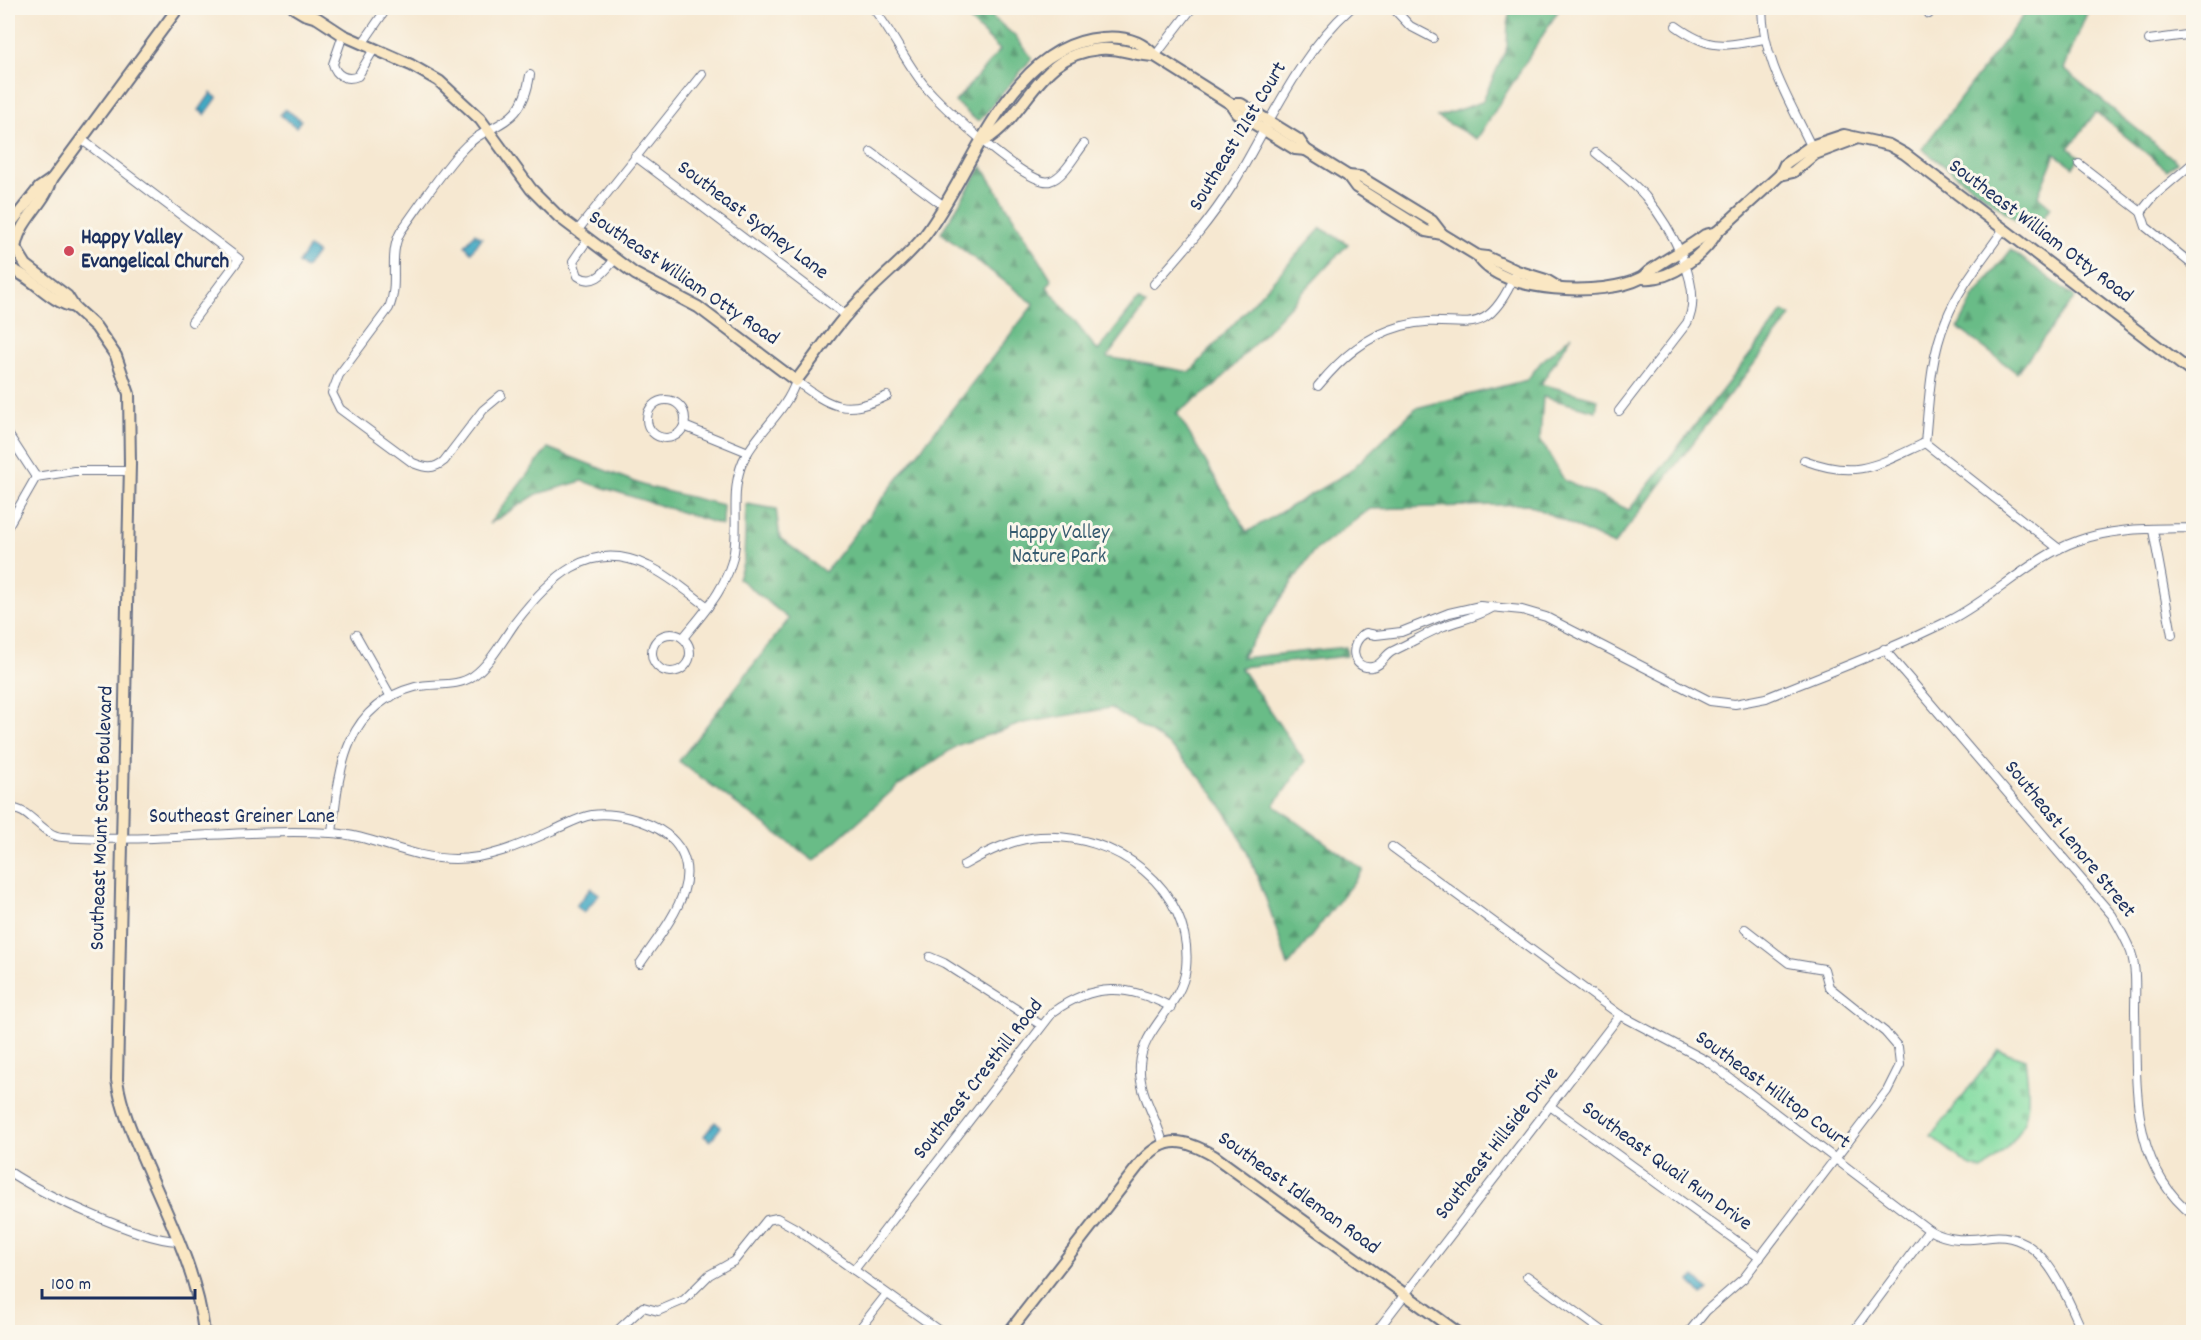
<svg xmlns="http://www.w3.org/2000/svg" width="2201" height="1340" font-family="Dekko,sans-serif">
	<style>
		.forest { fill: url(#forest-firs); stroke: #427672; stroke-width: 1.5 }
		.cemetery { fill: url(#cemetery-stones); stroke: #4e8680; stroke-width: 1.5 }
		.water { fill: url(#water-ripples); stroke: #2f6c90; stroke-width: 1.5 }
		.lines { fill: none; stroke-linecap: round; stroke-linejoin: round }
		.street-casing { stroke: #687086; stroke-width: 10 }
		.secondary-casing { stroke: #687086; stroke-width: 14 }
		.street { stroke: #fff; stroke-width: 8 }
		.secondary { stroke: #fae7c3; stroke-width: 10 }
		.poi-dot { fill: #d1495b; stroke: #fbf7ec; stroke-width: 2 }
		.labels { text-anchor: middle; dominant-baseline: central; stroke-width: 6; stroke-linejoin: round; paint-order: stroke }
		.street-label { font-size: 21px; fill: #1b2f5e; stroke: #fbf7ec }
		.poi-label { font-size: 21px; font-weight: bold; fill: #1b2f5e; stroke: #fbf7ec; text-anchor: start }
		.park-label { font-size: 21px; fill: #355a6f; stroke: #fbf7ec }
	</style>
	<defs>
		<pattern id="forest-firs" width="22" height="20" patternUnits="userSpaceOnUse" patternTransform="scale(1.5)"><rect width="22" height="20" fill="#69bc87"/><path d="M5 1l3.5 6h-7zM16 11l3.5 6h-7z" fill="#569972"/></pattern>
		<pattern id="cemetery-stones" width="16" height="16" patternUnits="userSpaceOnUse" patternTransform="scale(1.5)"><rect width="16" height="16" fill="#82dca1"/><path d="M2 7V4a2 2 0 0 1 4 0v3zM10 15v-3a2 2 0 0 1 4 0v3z" fill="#70bd8d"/></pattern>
		<pattern id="water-ripples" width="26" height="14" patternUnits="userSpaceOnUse" patternTransform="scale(1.5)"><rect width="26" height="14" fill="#43a9c3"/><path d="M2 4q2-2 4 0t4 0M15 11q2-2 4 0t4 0" fill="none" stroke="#378aa2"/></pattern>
	</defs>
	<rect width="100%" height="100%" fill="#fbf7ec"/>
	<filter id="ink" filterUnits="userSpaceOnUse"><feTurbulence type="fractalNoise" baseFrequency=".0167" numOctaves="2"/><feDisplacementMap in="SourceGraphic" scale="12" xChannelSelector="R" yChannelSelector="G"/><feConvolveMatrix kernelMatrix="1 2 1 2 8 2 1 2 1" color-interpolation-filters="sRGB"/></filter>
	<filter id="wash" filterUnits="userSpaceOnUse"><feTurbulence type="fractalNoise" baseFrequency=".008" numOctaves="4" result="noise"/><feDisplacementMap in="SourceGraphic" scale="24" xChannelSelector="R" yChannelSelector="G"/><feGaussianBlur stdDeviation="1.35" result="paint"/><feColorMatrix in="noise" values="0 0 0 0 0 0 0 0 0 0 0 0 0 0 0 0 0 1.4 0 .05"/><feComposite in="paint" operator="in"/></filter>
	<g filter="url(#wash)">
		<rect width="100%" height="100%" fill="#f6e8d1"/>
		<g class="forest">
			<polygon points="961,8 989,8 989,14 1016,37 1032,58 980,120 976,120 955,102 1000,50 960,11"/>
			<polygon points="1511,8 1560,8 1477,139 1437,117 1482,102 1507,47 1508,20"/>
			<polygon points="2029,8 2089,8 2064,69 2177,162 2167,170 2096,112 2069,148 2080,157 2073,167 2055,154 2038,196 2051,207 2032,232 1922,149"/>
			<path d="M982 166 1052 280 1047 287 1098 351 1138 300 1146 305 1107 357 1190 372 1321 228 1348 244 1215 386 1177 413 1247 532 1349 472 1416 408 1527 380 1541 362 1572 335 1541 384 1598 399 1596 411 1543 397 1540 439 1564 480 1629 510 1783 312 1791 316 1614 545 1528 504 1370 509 1312 553 1241 658 1346 647 1347 656 1240 667 1305 762 1274 805 1363 870 1288 966C1262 884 1240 811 1175 751 1157 734 1131 721 1110 708L1024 723 958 745 895 788 814 861 679 761 789 619 738 578 744 561 746 504 776 509 780 538 825 572 1034 304 941 233Z"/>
			<polygon points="2011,250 2075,297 2017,373 1958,328 1974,297"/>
			<polygon points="548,448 645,486 723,505 722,525 582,481 537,494 489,524"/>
		</g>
		<path class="cemetery" d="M1999 1050 2025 1059C2033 1118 2028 1132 1983 1170L1971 1167 1931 1136Z"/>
		<g class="water">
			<polygon points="211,93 217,98 205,115 199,110"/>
			<polygon points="285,109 301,120 296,127 280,115"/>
			<polygon points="475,233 482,238 471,252 465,246"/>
			<polygon points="309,247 317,253 305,269 298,263"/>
			<polygon points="591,888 599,894 584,913 576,906"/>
			<polygon points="715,1122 721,1127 710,1141 704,1136"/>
			<polygon points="1695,1276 1708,1290 1702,1295 1690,1281"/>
		</g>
	</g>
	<g filter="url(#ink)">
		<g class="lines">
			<defs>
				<g id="street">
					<polyline points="777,8 779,9"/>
					<path d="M873 8C892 32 905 61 924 85 939 104 1029 188 1050 181 1064 177 1075 155 1084 144"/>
					<polyline points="1393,8 1410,26 1433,38"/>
					<path d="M1762 8C1763 61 1790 101 1812 148"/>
					<polyline points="1926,8 1929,14"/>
					<path d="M1676 26C1711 51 1723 46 1764 39"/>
					<path d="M343 35 333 64C336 76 347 81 358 76L374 49"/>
					<polyline points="2149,40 2194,34"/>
					<polyline points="362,44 387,8"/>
					<polyline points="1155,56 1192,8"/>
					<polyline points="81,139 239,259 192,322"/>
					<polyline points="871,152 944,206"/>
					<path d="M1596 153C1613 167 1631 180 1645 196 1669 225 1706 287 1687 323L1619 411"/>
					<polyline points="635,156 847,316"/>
					<polyline points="2079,164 2141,212"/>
					<polyline points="2141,212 2146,227 2194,266"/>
					<polyline points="2141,212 2154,196 2194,162"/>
					<path d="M2003 230C1983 259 1959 287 1946 320 1930 358 1929 401 1925 443L2059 549"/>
					<polyline points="577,231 702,74"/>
					<path d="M588 239 573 261 578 276C595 287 605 271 615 259"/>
					<path d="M1154 284C1183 252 1211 220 1234 183 1270 123 1298 55 1351 8"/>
					<path d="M1318 386C1342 357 1366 336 1402 326 1460 310 1482 350 1515 275"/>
					<path d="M501 395 483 410 444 461C433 470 426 468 413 463L340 409 332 393 339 375 389 308C400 283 387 255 401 231 420 205 438 177 459 153 489 118 521 133 530 75"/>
					<circle cx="666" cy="419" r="19"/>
					<polyline points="684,426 748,452"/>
					<polyline points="8,434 36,477 74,471 130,471"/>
					<path d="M1804 460C1857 480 1877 465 1925 443"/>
					<polyline points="8,526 36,477"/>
					<polyline points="2153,530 2172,635"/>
					<path d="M1492 608C1477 617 1460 620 1444 626 1427 633 1410 643 1393 651 1385 654 1382 666 1372 667 1351 670 1348 642 1366 633L1376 635 1401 632 1449 613 1480 606 1522 610 1546 617 1710 701 1735 704 1766 698C1827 673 1890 650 1950 620 1993 598 2034 556 2077 541 2114 527 2155 529 2194 528"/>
					<circle cx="671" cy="653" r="19"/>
					<polyline points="356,635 391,697"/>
					<path d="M683 638C704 612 728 587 734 552 739 522 730 491 743 461 757 432 786 412 796 381 831 407 845 416 887 396"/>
					<path d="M1884 649 2112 915C2119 927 2126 939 2131 952 2137 971 2135 992 2135 1012 2137 1086 2129 1165 2194 1216"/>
					<path d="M8 809C28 805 42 836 62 837 151 844 241 828 331 833 373 835 409 859 455 859 491 859 522 844 554 830 566 825 579 817 592 815 615 812 647 820 666 834 715 873 664 928 640 964"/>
					<path d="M332 833C339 772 343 706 415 687 434 682 456 688 473 676 490 664 503 640 515 623 548 580 589 537 648 566 670 576 689 593 708 607"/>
					<path d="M1392 847 1620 1015 1707 1061 1929 1230C1949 1242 1968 1240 1991 1237 2045 1231 2064 1294 2083 1332"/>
					<path d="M964 865C988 851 1013 839 1040 837 1115 832 1194 888 1186 968 1182 1006 1142 1028 1140 1065 1138 1093 1157 1118 1163 1143"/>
					<polyline points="930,957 944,963 1041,1025"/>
					<polyline points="1550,1106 1760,1258"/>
					<path d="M8 1171C42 1194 137 1239 177 1241"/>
					<path d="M854 1270 1053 1012C1093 983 1128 984 1171 1007"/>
					<polyline points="1527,1276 1604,1332"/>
					<polyline points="616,1332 643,1307 658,1311 684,1300 709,1275 734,1261 767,1220 777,1218 795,1228 941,1332"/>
					<polyline points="857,1332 886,1295"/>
					<polyline points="1376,1332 1620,1015"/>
					<polyline points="1689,1332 1706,1311 1744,1278 1887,1091 1900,1065 1898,1047 1885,1032 1829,987 1824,969 1789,963 1745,929"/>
					<polyline points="1853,1332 1929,1230"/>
				</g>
				<g id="secondary">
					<path d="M294 8 304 14 317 18 343 35 411 65 439 81 480 119 531 189 559 217 635 274 698 307 796 381C818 353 838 321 864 296 884 275 907 258 925 235 974 171 1008 45 1102 38 1123 36 1142 41 1155 56L1231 104 1237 113 1295 149 1306 150"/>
					<polyline points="1231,104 1241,104 1299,140 1306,150 1348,176 1356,187 1426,231 1442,234 1478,256 1487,257 1517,271 1546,280 1556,286"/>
					<path d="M984 141C1030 113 1037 54 1100 49 1120 47 1136 56 1155 56"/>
					<polyline points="1780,175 1793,172 1815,154 1855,139"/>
					<polyline points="1348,176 1360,177 1432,221 1442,234"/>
					<polyline points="8,227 39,188 52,179 178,8"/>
					<path d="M16 244C21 219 45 203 52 179"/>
					<path d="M16 249 26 265 67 296 74 307 96 327 116 356 129 394 130 464 117 1080C121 1108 132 1133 143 1158 167 1215 197 1271 204 1332"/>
					<path d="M1478 256C1500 294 1605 297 1641 278 1645 276 1647 272 1651 270 1669 257 1688 248 1705 235L1717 232"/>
					<path d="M8 268C33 276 48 301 74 307"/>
					<path d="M1643 278C1670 281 1704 255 1717 232L1780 175 1785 164 1811 146 1844 135 1889 145 1905 154 2194 374"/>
					<path d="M1009 1332 1142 1161C1166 1134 1185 1139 1214 1156L1457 1332"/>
				</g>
			</defs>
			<use href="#street" class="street-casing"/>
			<use href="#secondary" class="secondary-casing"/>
			<use href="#street" class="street"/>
			<use href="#secondary" class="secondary"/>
		</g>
	</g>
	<circle class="poi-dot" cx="69" cy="251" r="6"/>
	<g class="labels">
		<g class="street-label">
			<text transform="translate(1239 137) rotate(-59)">Southeast 121st Court</text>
			<text transform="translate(752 221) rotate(37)">Southeast Sydney Lane</text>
			<text transform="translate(2040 232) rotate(37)">Southeast William Otty Road</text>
			<text transform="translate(683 279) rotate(34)">Southeast William Otty Road</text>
			<text transform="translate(103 818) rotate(-88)">Southeast Mount Scott Boulevard</text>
			<text x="242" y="818">Southeast Greiner Lane</text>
			<text transform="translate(2069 840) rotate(51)">Southeast Lenore Street</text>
			<text transform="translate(979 1080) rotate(-52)">Southeast Cresthill Road</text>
			<text transform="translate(1772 1091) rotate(36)">Southeast Hilltop Court</text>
			<text transform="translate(1498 1144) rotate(-52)">Southeast Hillside Drive</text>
			<text transform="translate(1666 1167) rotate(36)">Southeast Quail Run Drive</text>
			<text transform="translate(1298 1194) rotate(36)">Southeast Idleman Road</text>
		</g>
		<g class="poi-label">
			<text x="81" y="239">Happy Valley<tspan x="81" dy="24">Evangelical Church</tspan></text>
		</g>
		<g class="park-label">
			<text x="1059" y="534">Happy Valley<tspan x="1059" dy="24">Nature Park</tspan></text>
		</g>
	</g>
	<rect width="2201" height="1340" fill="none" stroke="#fbf7ec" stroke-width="30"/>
	<path d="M42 1289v9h153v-9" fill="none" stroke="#1b2f5e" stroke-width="3"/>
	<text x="51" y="1289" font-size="18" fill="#1b2f5e" stroke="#fbf7ec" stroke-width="4.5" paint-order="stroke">100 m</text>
</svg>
